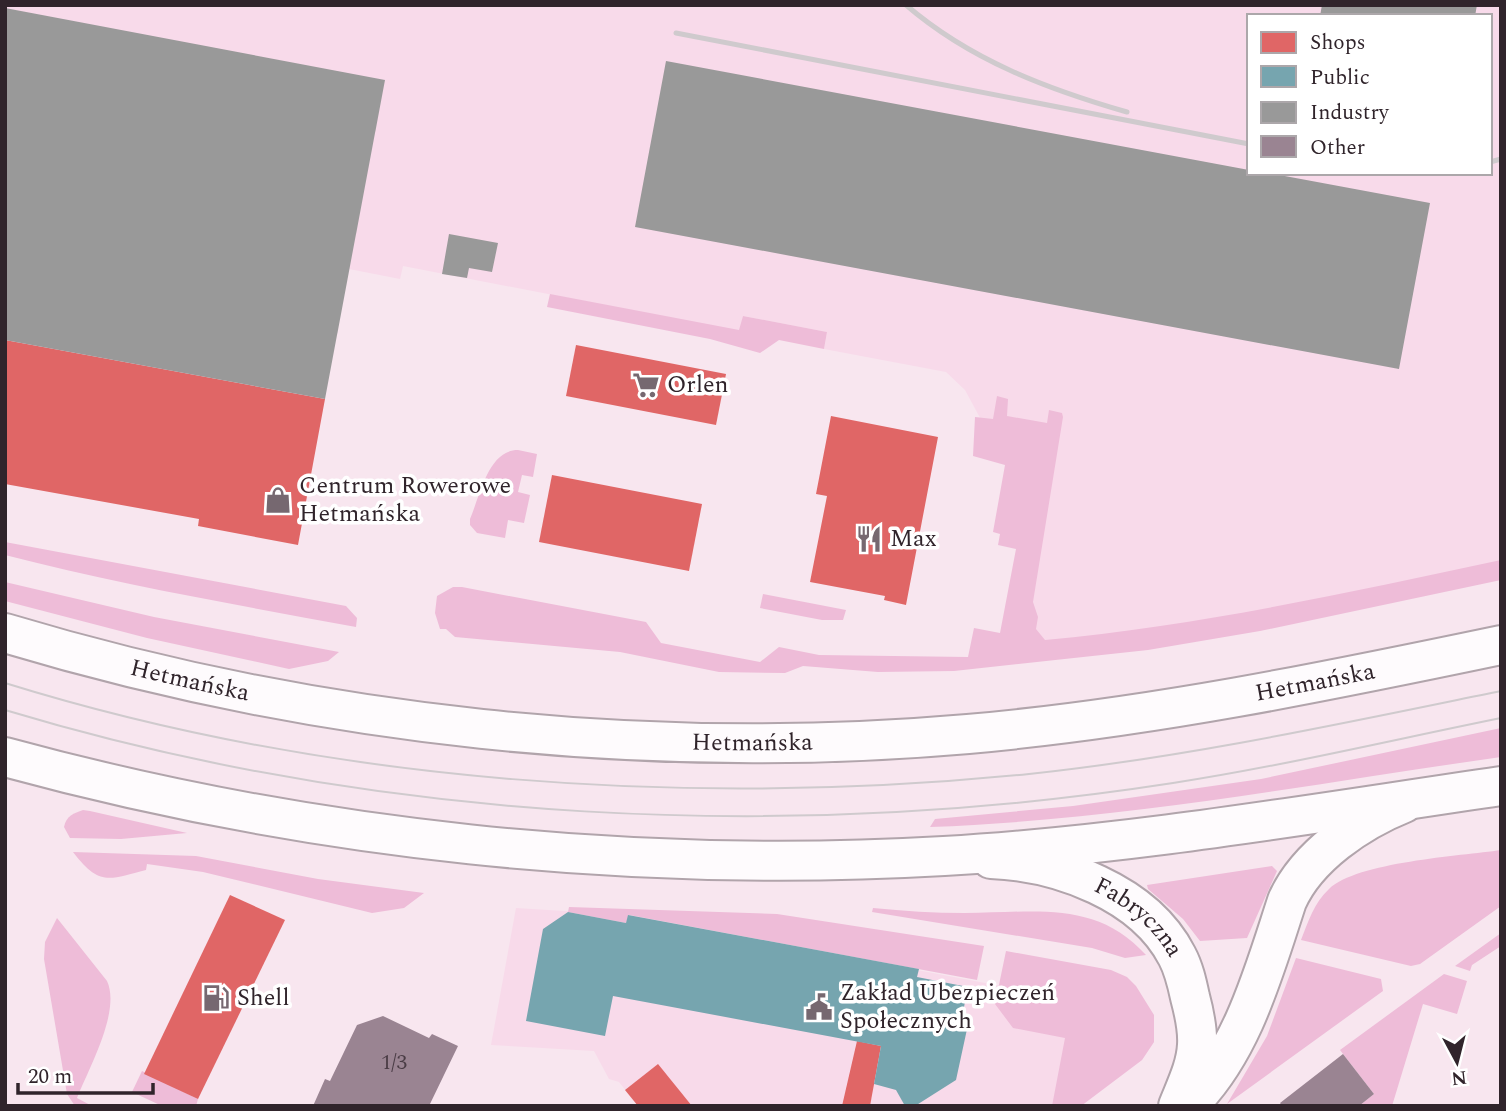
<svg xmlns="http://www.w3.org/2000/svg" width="1506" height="1111" font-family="Spectral,serif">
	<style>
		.built { fill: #f8daea; fill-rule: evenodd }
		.green { fill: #eebcd8 }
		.shops { fill: #e06666 }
		.public { fill: #76a5af }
		.industry { fill: #999 }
		.building { fill: #9a8492 }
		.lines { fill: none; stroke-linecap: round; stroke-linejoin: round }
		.minor-casing { stroke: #b1a4ab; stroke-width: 42 }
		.secondary-casing { stroke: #b1a4ab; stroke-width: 42 }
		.minor { stroke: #fefbfd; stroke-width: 38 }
		.secondary { stroke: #fefbfd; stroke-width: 38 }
		.tram { stroke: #cfcacd; stroke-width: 2 }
		.rail { stroke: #cfcacd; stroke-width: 5 }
		.labels { text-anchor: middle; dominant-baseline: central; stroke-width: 7; stroke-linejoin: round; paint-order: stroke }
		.number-label { font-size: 21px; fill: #4a3c45 }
		.poi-label { font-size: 24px; fill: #30242b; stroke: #fff; text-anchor: start }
		.street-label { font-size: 24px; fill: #30242b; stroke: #fff }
	</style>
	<rect width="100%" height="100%" fill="#f8e6ef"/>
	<g class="built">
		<path d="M5 5H1501V574L1026 656 1037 523 965 390 946 372 824 349 827 332 743 316 740 331 403 266 400 279 349 269 5 340ZM1249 16H1490V173H1249Z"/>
		<polygon points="516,908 628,915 1154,1015 1154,1042 1142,1060 1081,1106 638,1106 619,1082 609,1079 594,1051 491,1045"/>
	</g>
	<g class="green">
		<polygon points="550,294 739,330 743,316 827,332 824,349 779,340 760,353 710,339 547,307"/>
		<path d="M997 396 1008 399 1007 416 1047 423 1049 410 1062 413 1063 417 1033 602 1038 617 1036 629 1045 640C1198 626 1351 592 1501 560V580L1260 631 1148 650 954 671 878 672 803 666 785 673 719 672 620 652 455 637 446 629H440L435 613 437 596 453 587H462L646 622 661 643 760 662 779 647 819 655 968 657 974 628 1000 633 1016 549 998 545 1000 534 993 532 1005 465 973 456 975 417 993 419Z"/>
		<path d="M518 450 537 454 533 477 522 475 518 492 530 495 524 523 508 520 505 538 477 533 470 525V519C480 496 488 450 518 450Z"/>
		<path d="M5 542 346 606 357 618 356 627C238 605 121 585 5 555Z"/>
		<polygon points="5,582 154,617 339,652 328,661 289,669 147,638 5,601"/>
		<polygon points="763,594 846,610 843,620 822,620 760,608"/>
		<path d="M1501 728V757C1311 784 1122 820 930 827L935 819 1073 806 1261 779Z"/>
		<path d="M83 810 90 811 187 833 121 839 70 838 64 827C66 816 74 813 83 810Z"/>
		<path d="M1501 850V906L1420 964 1411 966 1301 940C1308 922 1314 903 1329 889 1357 862 1460 856 1501 850Z"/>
		<path d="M73 852 196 856 318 879 424 893 404 908 372 913 203 872 147 864 146 870C108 880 99 886 73 852Z"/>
		<polygon points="1272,866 1277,871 1247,938 1200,941 1183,919 1148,889 1147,885"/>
		<polygon points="569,907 777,914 984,946 977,980 629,915 626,923 568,912"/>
		<path d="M873 908C904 911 934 913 965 913 1033 913 1096 899 1146 955L1125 958 1092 948 872 912Z"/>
		<path d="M57 918 107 981C121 1011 89 1068 77 1098L92 1106H75L67 1094 44 959 45 942Z"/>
		<polygon points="1501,933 1501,946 1472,965 1470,971 1455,966"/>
		<polygon points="1006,951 1111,970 1127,977 1136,986 1154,1015 1154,1042 1142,1060 1081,1106 1052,1106 1065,1038 1013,1028 995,1004"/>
		<polygon points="1296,958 1381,979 1383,991 1227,1104 1267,1036"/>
		<polygon points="1444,974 1467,981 1457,1014 1423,1004 1392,1106 1359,1106 1374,1094 1340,1050"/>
		<polygon points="142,1071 198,1099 196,1106 162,1106 132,1092"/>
	</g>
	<g class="shops">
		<polygon points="5,340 325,399 298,545 198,526 199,519 5,484"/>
		<polygon points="576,345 726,374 716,425 566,396"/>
		<polygon points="831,416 938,437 906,605 884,600 885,596 810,582 827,496 816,494"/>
		<polygon points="552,475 702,504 689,571 539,542"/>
		<polygon points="230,895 285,920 198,1099 144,1074"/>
		<polygon points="857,1041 881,1046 870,1106 842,1106"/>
		<polygon points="658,1064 692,1106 638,1106 625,1090"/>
	</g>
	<polygon class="public" points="568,912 626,923 628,915 919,969 917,977 963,986 967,991 962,1018 969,1020 956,1080 915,1106 905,1106 896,1090 874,1084 881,1046 613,996 605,1036 526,1021 543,929"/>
	<g class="industry">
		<polygon points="1322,5 1477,5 1475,16 1320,16"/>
		<polygon points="5,8 385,80 325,399 5,340"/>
		<polygon points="666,61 1249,170 1249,173 1268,173 1430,203 1399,369 635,227"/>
		<polygon points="449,234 498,243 492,272 469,268 467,278 442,274"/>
	</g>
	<g class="building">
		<polygon points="383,1016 429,1038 432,1034 458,1046 429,1106 313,1106 325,1079 330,1081 357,1025"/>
		<polygon points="1343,1054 1374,1094 1359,1106 1282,1106 1280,1103"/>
	</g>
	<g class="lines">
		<defs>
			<g id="minor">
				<path id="s1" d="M991 859C1059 862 1144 892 1177 956 1184 969 1187 983 1190 997 1194 1012 1198 1029 1197 1045 1196 1066 1186 1086 1178 1106"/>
				<path d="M1187 1106C1242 1054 1264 971 1287 901 1307 856 1359 821 1404 803"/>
			</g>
			<g id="secondary">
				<path id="s2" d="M5 633C314 726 646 762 968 734 1148 718 1324 682 1501 645"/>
				<path d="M5 757C309 840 629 874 944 856 1131 845 1315 813 1501 786"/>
			</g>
		</defs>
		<use href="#minor" class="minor-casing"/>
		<use href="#secondary" class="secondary-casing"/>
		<use href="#minor" class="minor"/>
		<use href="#secondary" class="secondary"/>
		<g class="tram">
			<path d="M5 683C330 784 692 808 1029 774 1188 757 1344 723 1501 691"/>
			<path d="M5 710C380 823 786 843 1173 783 1283 766 1392 740 1501 718"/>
		</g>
		<g class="rail">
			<path d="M906 5C970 60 1047 89 1127 112"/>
			<polyline points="676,33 1249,144"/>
			<polyline points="1490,162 1501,159"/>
		</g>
	</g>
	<defs>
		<symbol id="supermarket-bare" viewBox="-9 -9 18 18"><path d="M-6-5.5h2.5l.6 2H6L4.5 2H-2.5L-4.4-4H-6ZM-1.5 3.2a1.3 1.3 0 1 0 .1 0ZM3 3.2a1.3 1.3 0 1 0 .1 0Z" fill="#766870" stroke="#fff" stroke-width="2.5" paint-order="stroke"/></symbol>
		<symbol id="shop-bare" viewBox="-9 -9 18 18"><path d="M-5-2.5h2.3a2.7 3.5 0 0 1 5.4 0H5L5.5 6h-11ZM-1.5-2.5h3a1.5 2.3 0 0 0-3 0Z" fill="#766870" stroke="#fff" stroke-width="2.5" paint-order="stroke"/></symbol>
		<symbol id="restaurant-bare" viewBox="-9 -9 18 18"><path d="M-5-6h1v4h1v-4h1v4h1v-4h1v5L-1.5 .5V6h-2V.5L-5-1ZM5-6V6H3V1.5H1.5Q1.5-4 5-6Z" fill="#766870" stroke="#fff" stroke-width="2.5" paint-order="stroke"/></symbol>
		<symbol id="fuel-bare" viewBox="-9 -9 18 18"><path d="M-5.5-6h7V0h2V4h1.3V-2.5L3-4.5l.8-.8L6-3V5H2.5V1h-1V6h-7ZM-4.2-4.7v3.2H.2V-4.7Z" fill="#766870" stroke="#fff" stroke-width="2.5" paint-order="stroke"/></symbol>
		<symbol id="civic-bare" viewBox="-9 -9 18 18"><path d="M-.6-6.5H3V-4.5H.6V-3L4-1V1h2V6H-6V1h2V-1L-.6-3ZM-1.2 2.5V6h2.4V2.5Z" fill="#766870" stroke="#fff" stroke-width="2.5" paint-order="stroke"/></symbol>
	</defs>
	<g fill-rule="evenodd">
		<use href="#supermarket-bare" x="627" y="366" width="38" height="38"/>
		<use href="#shop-bare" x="259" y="481" width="38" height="38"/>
		<use href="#restaurant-bare" x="850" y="520" width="38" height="38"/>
		<use href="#fuel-bare" x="197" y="979" width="38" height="38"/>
		<use href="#civic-bare" x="800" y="988" width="38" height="38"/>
	</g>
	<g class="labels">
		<g class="number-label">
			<text x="394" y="1063">1/3</text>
		</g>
		<g class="poi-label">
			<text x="667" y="385">Orlen</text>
			<text x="299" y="486">Centrum Rowerowe<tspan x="299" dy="28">Hetmańska</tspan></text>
			<text x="890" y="539">Max</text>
			<text x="840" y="993">Zakład Ubezpieczeń<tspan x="840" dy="28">Społecznych</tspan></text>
			<text x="237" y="998">Shell</text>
		</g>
		<g class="street-label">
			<text stroke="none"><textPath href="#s2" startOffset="191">Hetmańska</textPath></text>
			<text stroke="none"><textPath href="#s2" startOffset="1325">Hetmańska</textPath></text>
			<text stroke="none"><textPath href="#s2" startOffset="758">Hetmańska</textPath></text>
			<text stroke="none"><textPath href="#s1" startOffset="163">Fabryczna</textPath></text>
		</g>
	</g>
	<rect width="1506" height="1111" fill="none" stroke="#30242b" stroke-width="14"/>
	<rect x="1247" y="14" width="245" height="161" fill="#ffffff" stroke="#aca7aa" stroke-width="2"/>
	<rect x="1261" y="32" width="35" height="21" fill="#e06666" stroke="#aca7aa" stroke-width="2"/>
	<text x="1310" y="49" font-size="21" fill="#30242b">Shops</text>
	<rect x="1261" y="66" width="35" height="21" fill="#76a5af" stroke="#aca7aa" stroke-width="2"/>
	<text x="1310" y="84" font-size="21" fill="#30242b">Public</text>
	<rect x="1261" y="102" width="35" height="21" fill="#999999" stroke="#aca7aa" stroke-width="2"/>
	<text x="1310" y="119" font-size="21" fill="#30242b">Industry</text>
	<rect x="1261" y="136" width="35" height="21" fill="#9a8492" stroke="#aca7aa" stroke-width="2"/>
	<text x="1310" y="154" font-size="21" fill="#30242b">Other</text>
	<g transform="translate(1457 1062) rotate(173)" stroke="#ffffff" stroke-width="5" paint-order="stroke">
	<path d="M0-5L12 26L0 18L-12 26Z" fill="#30242b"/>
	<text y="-10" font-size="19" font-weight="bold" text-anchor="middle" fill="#30242b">N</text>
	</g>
	<path d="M18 1083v10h135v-10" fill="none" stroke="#30242b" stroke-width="3.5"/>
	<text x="28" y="1083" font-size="21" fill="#30242b" stroke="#ffffff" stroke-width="5" paint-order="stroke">20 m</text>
</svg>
